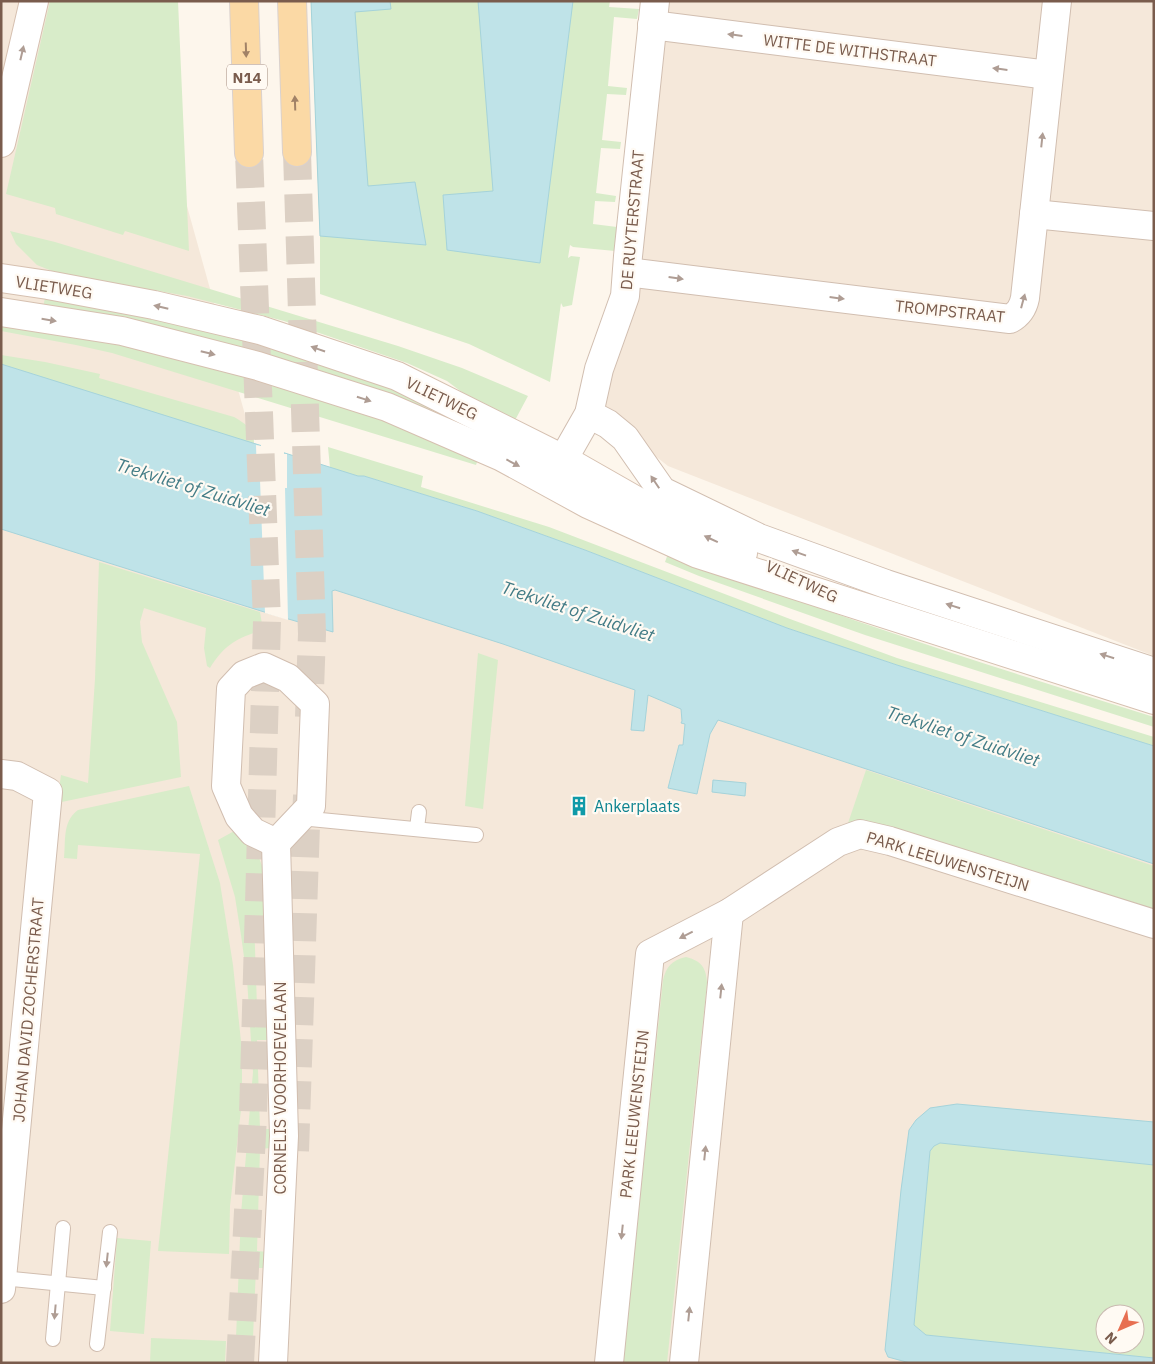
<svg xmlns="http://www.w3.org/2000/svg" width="1155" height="1364" font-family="'IBM Plex Sans',sans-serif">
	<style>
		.residential { fill: #f5e8da; fill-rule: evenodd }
		.green { fill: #d8ecc9; fill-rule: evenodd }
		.water { fill: #bfe3e8; stroke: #a5d3da }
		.pier { fill: #fdf6ec }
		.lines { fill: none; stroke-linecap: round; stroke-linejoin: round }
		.primary-tunnel { stroke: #dcd0c4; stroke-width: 28; stroke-dasharray: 28 14; stroke-linecap: butt }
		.lane-casing { stroke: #d1beb0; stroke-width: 16 }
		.street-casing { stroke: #d1beb0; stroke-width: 30 }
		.secondary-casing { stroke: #d6c0b0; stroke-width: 30 }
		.primary-casing { stroke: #dad1cd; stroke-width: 30 }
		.lane { stroke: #fff; stroke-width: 14 }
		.street { stroke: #fff; stroke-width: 28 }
		.secondary { stroke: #fff; stroke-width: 28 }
		.primary { stroke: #fbd9a5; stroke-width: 28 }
		.oneway { fill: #af9d94 }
		.oneway2 { fill: #a18267 }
		.labels { text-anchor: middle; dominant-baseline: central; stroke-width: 4.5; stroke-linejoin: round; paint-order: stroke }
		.shield { fill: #fffaf3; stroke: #a28b7f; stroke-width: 1 }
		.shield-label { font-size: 15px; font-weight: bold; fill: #7a5c4d }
		.street-label { font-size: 16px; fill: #7a5c4d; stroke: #fffaf3 }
		.culture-label { font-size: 16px; fill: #0d838f; stroke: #fffaf3; text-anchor: start }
		.water-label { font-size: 18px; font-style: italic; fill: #437c86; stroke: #fffaf3 }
	</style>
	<rect width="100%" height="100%" fill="#fdf6ec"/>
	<g class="residential">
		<path d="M1 1H130L289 573 1154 849V1363H1ZM1105 1314H1135V1344H1105Z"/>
		<polygon points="648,1 1154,1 1154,656 668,466 580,397 620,268"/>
	</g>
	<g class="green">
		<polygon points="50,1 178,1 189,251 125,231 123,235 56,214 55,208 6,194"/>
		<polygon points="311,1 610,1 609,7 639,9 637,19 614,17 608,86 627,88 626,95 607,94 602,140 621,142 620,149 601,148 596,193 616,196 615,202 595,201 593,224 617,227 615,251 573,247 570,245 568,258 571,256 580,257 572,305 563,307 561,303 550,382 469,344 320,294 320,236"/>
		<polygon points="10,231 55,242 398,346 462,368 528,396 513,424 491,414 447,381 407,363 284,321 187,296 57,273 37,265 16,244"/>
		<polygon points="45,298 137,315 259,343 377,382 506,439 42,312"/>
		<polygon points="1,323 74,333 263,375 479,456 476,465 112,353 76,345 1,331"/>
		<path d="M1 355 45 362 100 374 99 378 234 417C246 424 255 430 254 445L1 364Z"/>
		<polygon points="328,447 423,476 421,487 549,527 790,619 897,658 1154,737 1154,746 897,665 787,628 585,550 477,511 364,476 358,476 330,468"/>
		<path d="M669 551C827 615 990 666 1154 717V727L865 635 699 576 665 562Z"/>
		<path d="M99 562 260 612 263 630C237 638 225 644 210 668L207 666 204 648 206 628 144 608 140 622 142 642 177 722 181 777 57 803 61 775 88 783 95 679Z"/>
		<polygon points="478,653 498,660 483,809 465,806"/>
		<polygon points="866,770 1154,866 1154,911 846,829"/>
		<path d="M189 786 220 883 233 965 242 1051V1101L230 1206 229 1254 158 1251 200 854 78 845 77 859 64 858C66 840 62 822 78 810Z"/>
		<polygon points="236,830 258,855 262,866 264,918 254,919 257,1007 267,1008 267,1040 257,1040 260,1129 270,1129 270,1148 260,1149 257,1251 267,1252 265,1268 256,1268 252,1361 262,1363 235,1363 241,1214 253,1072 247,979 241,935 235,897 218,840"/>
		<path d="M686 957C701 961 706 967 707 983L667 1363H623L663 980C666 967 672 960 686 957Z"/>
		<path d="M940 1143 1154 1165V1358L926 1335 914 1325 930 1150 934 1146ZM1105 1314H1135V1344H1105Z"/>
		<polygon points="117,1238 151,1241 144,1334 110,1331"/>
		<polygon points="151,1338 226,1341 225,1363 150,1363"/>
	</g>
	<g class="water">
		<polygon points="311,1 390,1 391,9 355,12 368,186 415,182 426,245 320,236"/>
		<polygon points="478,1 573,1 540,263 447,250 443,195 493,191"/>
		<polygon points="1,364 358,476 364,476 477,511 585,550 787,628 897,665 1154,746 1154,864 718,720 710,734 697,794 668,788 679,745 683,745 685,724 681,723 682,721 681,709 648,695 644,731 631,730 635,690 503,644 335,590 332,591 333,632 261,611 1,529"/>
		<polygon points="713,780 746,783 745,796 712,792"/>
		<polygon points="957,1104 1154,1122 1154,1165 940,1143 934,1146 930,1151 914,1325 926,1335 1154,1358 1154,1363 910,1363 888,1357 885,1350 901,1190 909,1130 916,1120 930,1108"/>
	</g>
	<polygon class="pier" points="261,444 284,451 284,454 287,454 287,488 285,488 288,620 265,613 260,480 257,479 256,445 261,446"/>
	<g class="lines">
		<g class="primary-tunnel">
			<polyline points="297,152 312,634 309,717"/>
			<polyline points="295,1151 307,795"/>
			<polyline points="240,1363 253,1116 267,621 249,153"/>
		</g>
		<defs>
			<g id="lane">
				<polyline points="300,818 476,835"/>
				<polyline points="417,828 419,812"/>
				<polyline points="2,1278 104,1288"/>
				<polyline points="53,1339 63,1228"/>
				<polyline points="97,1344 110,1232"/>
			</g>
			<g id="street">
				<polyline points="652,25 1048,75"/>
				<polyline points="1034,214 1154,226"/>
				<path d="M627 272 1010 319C1019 314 1023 308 1025 298L1057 1"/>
				<polyline points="589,414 608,424 625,438 662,491 759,538 886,584 1154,672"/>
				<polyline points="552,479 589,414 599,369 625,296 628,256 655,1"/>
				<polygon points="264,667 288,678 315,704 311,806 276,843 253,832 239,816 226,786 231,689 244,675"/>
				<polyline points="1,774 17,776 48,792 1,1289"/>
				<polyline points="273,1363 284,1136 276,843"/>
				<polyline points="609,1363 650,954 729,913 838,842 860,834 890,841 1154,924"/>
				<polyline points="684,1363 729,913"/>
			</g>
			<g id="secondary">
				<polyline points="1,143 34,1"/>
				<polyline points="1,278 48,285 154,305 260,330 397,376 563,459 670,520 743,553"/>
				<polyline points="1,312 122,331 258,366 387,407 502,457 588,504 698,554 1154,700"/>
			</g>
			<g id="primary">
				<polyline points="244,1 249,153"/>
				<polyline points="292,1 297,152"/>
			</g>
		</defs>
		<use href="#lane" class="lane-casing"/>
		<use href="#street" class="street-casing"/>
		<use href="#secondary" class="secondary-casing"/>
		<use href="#primary" class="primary-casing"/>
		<use href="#lane" class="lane"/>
		<use href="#street" class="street"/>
		<use href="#secondary" class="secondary"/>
		<use href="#primary" class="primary"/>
	</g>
	<defs><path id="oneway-solid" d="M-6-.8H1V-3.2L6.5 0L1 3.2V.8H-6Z" transform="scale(1.25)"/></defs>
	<g class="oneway">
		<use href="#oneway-solid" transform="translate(735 35) rotate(-173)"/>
		<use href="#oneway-solid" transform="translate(22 53) rotate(-77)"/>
		<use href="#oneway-solid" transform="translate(1000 69) rotate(-173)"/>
		<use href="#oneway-solid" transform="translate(1042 140) rotate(-84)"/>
		<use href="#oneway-solid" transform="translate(676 278) rotate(8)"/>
		<use href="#oneway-solid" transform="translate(837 298) rotate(7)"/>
		<use href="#oneway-solid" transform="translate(1023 301) rotate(-75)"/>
		<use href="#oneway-solid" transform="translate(161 307) rotate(-167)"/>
		<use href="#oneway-solid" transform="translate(49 320) rotate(9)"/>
		<use href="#oneway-solid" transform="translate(318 349) rotate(-161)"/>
		<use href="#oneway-solid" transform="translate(208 353) rotate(14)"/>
		<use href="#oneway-solid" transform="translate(364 399) rotate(18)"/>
		<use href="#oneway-solid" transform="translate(513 463) rotate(28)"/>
		<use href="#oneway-solid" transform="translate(655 482) rotate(-124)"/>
		<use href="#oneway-solid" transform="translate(711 539) rotate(-155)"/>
		<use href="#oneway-solid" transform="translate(799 553) rotate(-160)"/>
		<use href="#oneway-solid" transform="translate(953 606) rotate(-162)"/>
		<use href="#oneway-solid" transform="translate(1107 656) rotate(-162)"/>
		<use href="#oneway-solid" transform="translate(686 935) rotate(153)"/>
		<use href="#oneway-solid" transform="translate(721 991) rotate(-84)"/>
		<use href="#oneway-solid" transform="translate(705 1153) rotate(-84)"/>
		<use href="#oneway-solid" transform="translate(622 1232) rotate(96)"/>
		<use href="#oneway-solid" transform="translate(107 1260) rotate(96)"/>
		<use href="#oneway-solid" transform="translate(55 1312) rotate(95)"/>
		<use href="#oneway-solid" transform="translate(689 1314) rotate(-84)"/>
	</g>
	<g class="oneway2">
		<use href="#oneway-solid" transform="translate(246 50) rotate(88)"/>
		<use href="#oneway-solid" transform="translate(295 103) rotate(-92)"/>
	</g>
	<defs>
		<symbol id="building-bare" viewBox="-9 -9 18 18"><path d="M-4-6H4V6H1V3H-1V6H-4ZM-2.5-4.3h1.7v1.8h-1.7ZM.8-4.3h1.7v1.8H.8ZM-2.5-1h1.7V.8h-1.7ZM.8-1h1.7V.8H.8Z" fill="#0f9aa8" stroke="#fffaf3" stroke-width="2.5" paint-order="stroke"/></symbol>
	</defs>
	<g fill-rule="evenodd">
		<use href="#building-bare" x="565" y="792" width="28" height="28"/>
	</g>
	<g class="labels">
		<rect class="shield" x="227" y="64.5" width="40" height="25" rx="4"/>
		<g class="shield-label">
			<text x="247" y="77">N14</text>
		</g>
		<g class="street-label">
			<text transform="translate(850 50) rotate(7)">WITTE DE WITHSTRAAT</text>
			<text transform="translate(632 220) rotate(-85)">DE RUYTERSTRAAT</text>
			<text transform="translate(54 287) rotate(9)">VLIETWEG</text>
			<text transform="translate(950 311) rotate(6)">TROMPSTRAAT</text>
			<text transform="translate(442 398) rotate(26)">VLIETWEG</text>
			<text transform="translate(802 581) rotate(25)">VLIETWEG</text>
			<text transform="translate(948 861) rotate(17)">PARK LEEUWENSTEIJN</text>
			<text transform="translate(28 1010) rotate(-85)">JOHAN DAVID ZOCHERSTRAAT</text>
			<text transform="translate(280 1088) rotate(-90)">CORNELIS VOORHOEVELAAN</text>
			<text transform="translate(634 1114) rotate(-84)">PARK LEEUWENSTEIJN</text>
		</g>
		<g class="culture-label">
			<text x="594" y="806">Ankerplaats</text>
		</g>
		<g class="water-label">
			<text transform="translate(193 487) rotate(17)">Trekvliet of Zuidvliet</text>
			<text transform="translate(578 611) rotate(18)">Trekvliet of Zuidvliet</text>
			<text transform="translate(963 736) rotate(18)">Trekvliet of Zuidvliet</text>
		</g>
	</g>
	<rect width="1155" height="1364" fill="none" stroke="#7a5c4d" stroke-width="5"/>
	<g transform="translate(1120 1329) rotate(225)"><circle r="24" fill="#fffaf3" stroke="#cabbb1"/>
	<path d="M0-4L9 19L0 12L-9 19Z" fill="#e76f51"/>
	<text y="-8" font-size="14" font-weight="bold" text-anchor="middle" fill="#7a5c4d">N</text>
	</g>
</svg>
